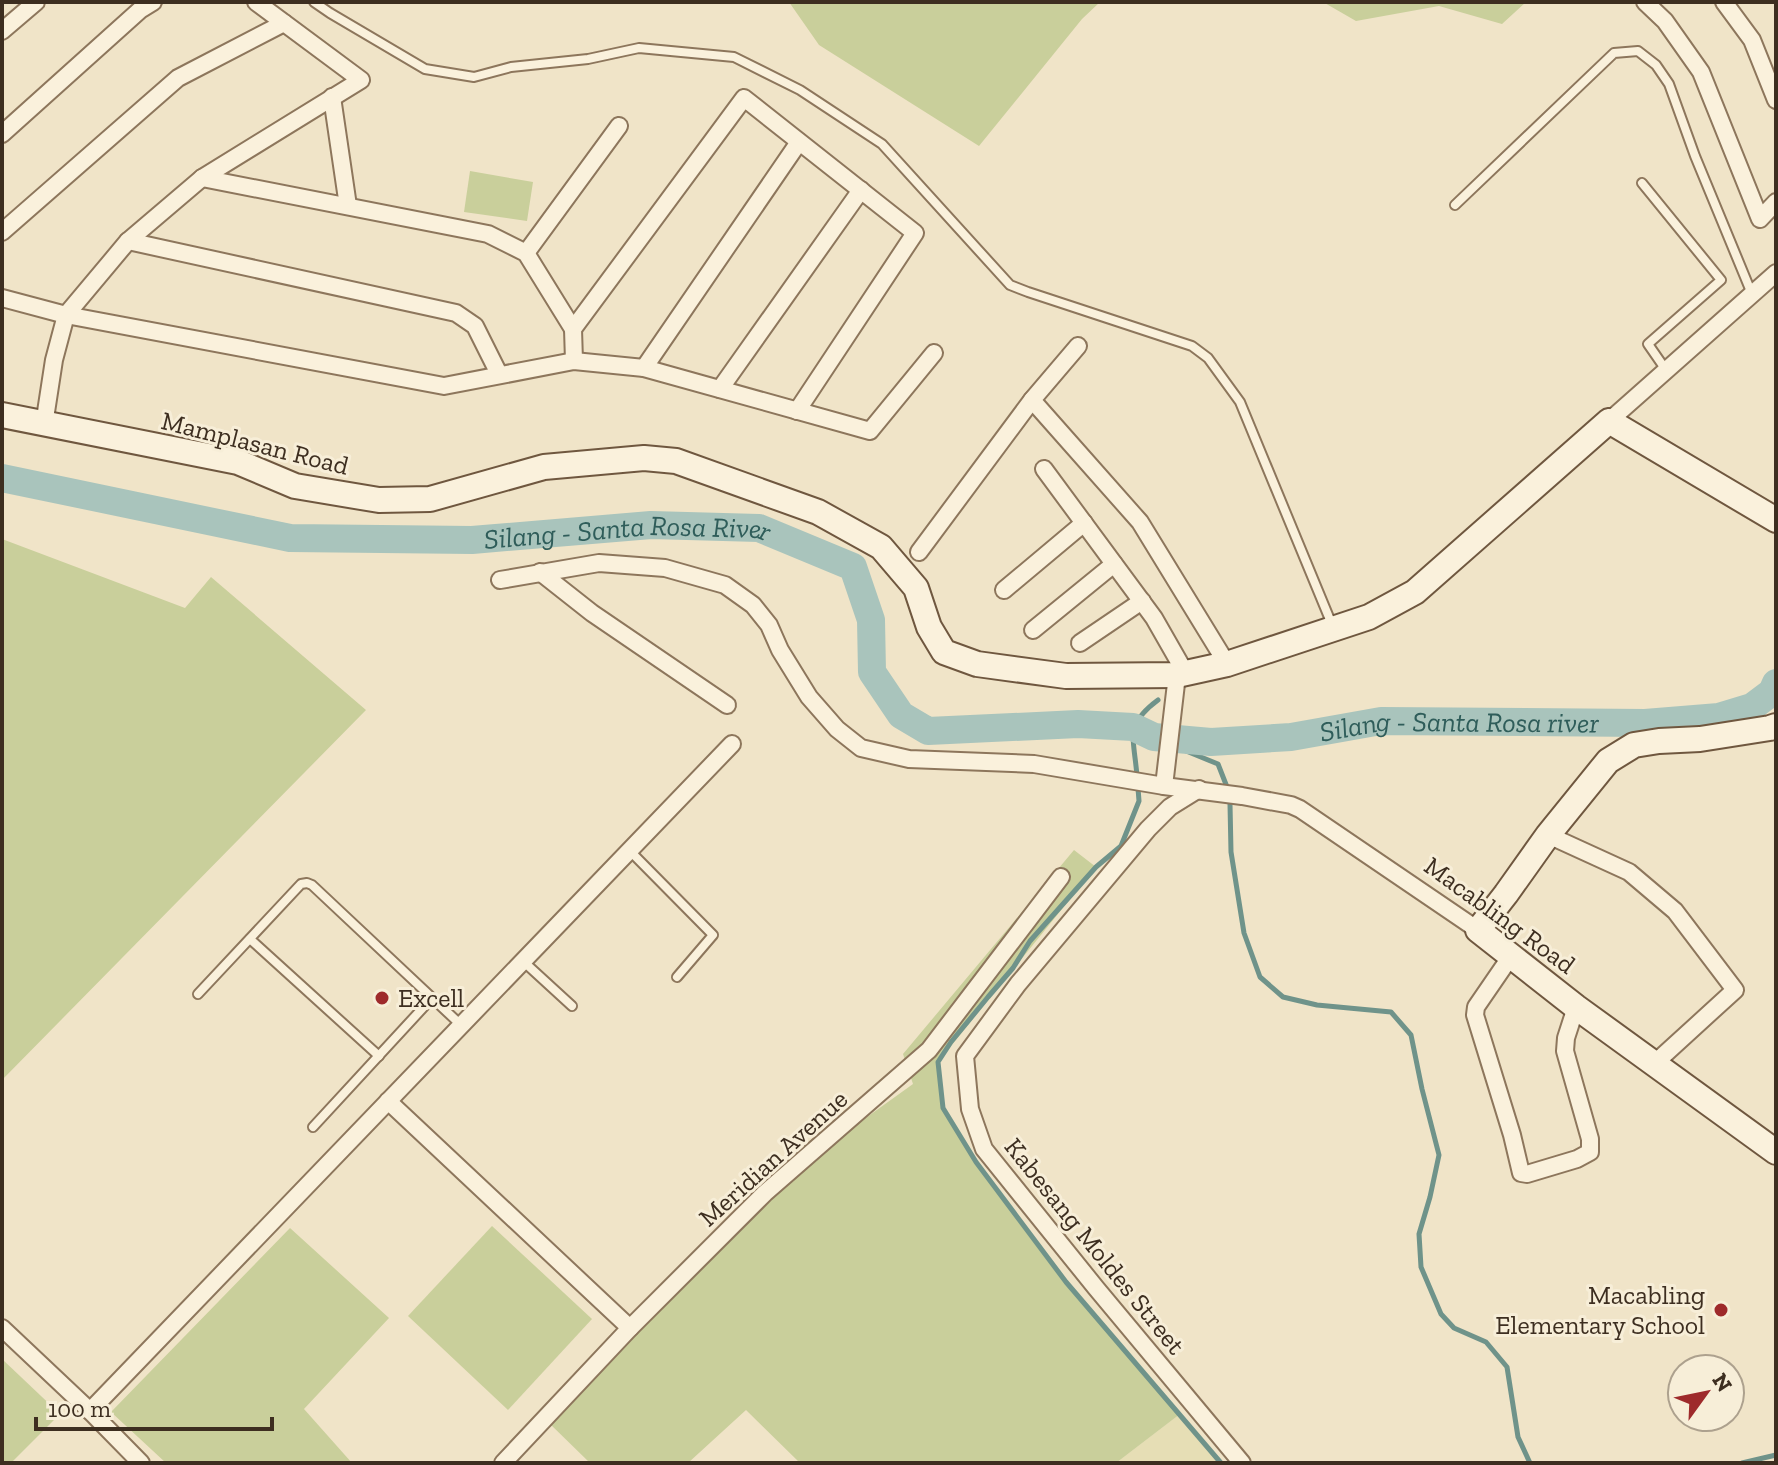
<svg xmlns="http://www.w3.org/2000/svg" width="1778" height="1465" font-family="'Zilla Slab',serif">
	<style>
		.farmland { fill: #e6deb5 }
		.green { fill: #c9cf9b }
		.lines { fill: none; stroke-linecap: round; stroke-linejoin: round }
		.stream { stroke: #6f938a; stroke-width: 5 }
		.river { stroke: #a9c4bc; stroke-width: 28 }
		.lane-casing { stroke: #8d765c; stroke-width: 12 }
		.street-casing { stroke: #8d765c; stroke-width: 20 }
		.secondary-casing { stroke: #6f573f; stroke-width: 28 }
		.lane { stroke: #faf1dc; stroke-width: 8 }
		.street { stroke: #faf1dc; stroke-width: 16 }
		.secondary { stroke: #faf1dc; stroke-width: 24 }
		.poi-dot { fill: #9e2a2b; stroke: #f7eed8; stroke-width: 3 }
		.labels { text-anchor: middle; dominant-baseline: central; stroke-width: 6; stroke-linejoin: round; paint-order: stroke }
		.street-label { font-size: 26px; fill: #3d2e20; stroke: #f7eed8 }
		.poi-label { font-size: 26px; fill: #3d2e20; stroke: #f7eed8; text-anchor: start }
		.water-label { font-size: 28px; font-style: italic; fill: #2f5d5a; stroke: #f7eed8 }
	</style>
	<rect width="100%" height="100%" fill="#f0e4c8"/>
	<polygon class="farmland" points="1180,1414 1221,1463 1116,1463"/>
	<g class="green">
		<polygon points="789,2 1100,2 1082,19 979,146 819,45"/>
		<polygon points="1323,2 1526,2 1502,24 1439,6 1356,21"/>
		<polygon points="470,171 533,182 527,221 464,212"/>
		<polygon points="2,539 185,608 211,577 366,710 2,1080"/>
		<polygon points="1074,850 1096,867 938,1062 943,1108 976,1162 1066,1282 1180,1414 1116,1463 800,1463 746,1410 688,1463 590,1463 548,1422 764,1191 913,1084 903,1054"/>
		<polygon points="492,1226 592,1319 508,1410 408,1316"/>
		<polygon points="290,1228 389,1318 304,1409 352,1463 166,1463 111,1412"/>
		<polygon points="2,1359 60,1414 11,1463 2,1463"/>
	</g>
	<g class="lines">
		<g class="stream">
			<polyline points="1133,727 1165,742"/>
			<polyline points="1174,746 1218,764 1227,787"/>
			<path d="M1137 776C1134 738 1124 725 1158 700"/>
			<polyline points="1138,788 1139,801 1121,846 1096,867 1030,941 1013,968 988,997 951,1042 938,1062 943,1108 976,1162 1066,1282 1221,1463"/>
			<polyline points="1230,804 1231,852 1244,933 1260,977 1283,997 1317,1005 1391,1012 1411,1035 1422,1089 1439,1155 1430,1197 1419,1234 1421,1267 1441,1314 1454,1328 1486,1342 1507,1367 1518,1437 1530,1463"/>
			<polyline points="1742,1463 1776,1455"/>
		</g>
		<path class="river" id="s1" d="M2 478 290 538 472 540 651 525 759 528 853 567 871 620 872 672 901 715 928 731 1078 724 1133 727 1154 737 1211 742 1291 737 1381 721 1645 723 1719 717 1752 707 1772 692 1776 683"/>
		<defs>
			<g id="lane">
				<polyline points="314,2 330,13 425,69 474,77 511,67 588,59 639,48 734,57 800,90 882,144 1010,285 1028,292 1192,346 1208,358 1240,402 1333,627"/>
				<polyline points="1642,183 1721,280 1648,344 1666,370"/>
				<polyline points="1455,205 1614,53 1638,51 1656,65 1669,84 1695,156 1752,294"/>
				<polyline points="630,851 713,935 677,977"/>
				<polyline points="250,939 379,1056"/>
				<polyline points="524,962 572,1006"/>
				<polyline points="198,994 301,884 307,883 312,885 461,1025"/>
				<polyline points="313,1127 432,998"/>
			</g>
			<g id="street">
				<polyline points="1645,2 1665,21 1701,72 1760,219 1776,202"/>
				<polyline points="1724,2 1752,40 1776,100"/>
				<polyline points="2,31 36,2"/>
				<polyline points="332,97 348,206"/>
				<polyline points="2,134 140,10 153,2"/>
				<polyline points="202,178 488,234 526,253 573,329"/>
				<polyline points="2,232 178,78 284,23"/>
				<polyline points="128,241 456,313 475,326 499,374"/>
				<polyline points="526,253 619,126"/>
				<polyline points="2,298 66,315 444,386 574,361 644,368 870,431 934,353"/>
				<polyline points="1078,346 1032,400 1140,522 1227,664"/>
				<polyline points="574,361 573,329 744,98 915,233 797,411"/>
				<polyline points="644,368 799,142"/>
				<polyline points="720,389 861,190"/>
				<polyline points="1609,421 1776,273"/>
				<polyline points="44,425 54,360 66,315 128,241 202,178 361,80 256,2"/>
				<polyline points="1044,469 1154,618 1186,674"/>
				<polyline points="919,552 1032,400"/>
				<polyline points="540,572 592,613 727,705"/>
				<polyline points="500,580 599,563 665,568 725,585 753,605 769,625 780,650 809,697 837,729 861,748 909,759 1034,764 1164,786 1242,796 1291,805 1300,809 1478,930"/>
				<polyline points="1004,590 1084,523"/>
				<polyline points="1033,630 1114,564"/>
				<polyline points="1080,643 1142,601"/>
				<polyline points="1164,786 1177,675"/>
				<polyline points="1199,789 1170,807 1148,829 1018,984 965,1056 970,1109 984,1149 1096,1288 1242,1463"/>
				<polyline points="1548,835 1629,872 1675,911 1735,990 1655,1063"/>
				<polyline points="1511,956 1476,1007 1475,1015 1512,1135 1521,1173 1527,1174 1577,1159 1590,1152 1590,1139 1565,1051 1566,1038 1576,1007"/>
				<polyline points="388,1101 630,1328"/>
				<polyline points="2,1328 90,1411 141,1463"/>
				<polyline points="90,1411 732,744"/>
				<polyline points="503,1463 630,1328 765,1193 929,1050 1061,877"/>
			</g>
			<g id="secondary">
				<polyline points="2,415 238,462 295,486 379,500 430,499 544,467 644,458 676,461 818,512 881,547 916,588 929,627 944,652 977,664 1066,676 1177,675 1227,664 1369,617 1415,592 1609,421 1776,520"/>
				<polyline points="1776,726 1770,728 1700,739 1659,741 1634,745 1608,761 1548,835 1506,894 1478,930 1576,1007 1776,1152"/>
			</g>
		</defs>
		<use href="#lane" class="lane-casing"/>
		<use href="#street" class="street-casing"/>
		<use href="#secondary" class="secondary-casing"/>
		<use href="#lane" class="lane"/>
		<use href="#street" class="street"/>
		<use href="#secondary" class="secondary"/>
	</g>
	<g class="poi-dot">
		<circle cx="382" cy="998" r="8"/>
		<circle cx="1721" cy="1310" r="8"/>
	</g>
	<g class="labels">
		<g class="street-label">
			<text transform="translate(255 443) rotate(14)">Mamplasan Road</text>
			<text transform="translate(1500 915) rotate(36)">Macabling Road</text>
			<text transform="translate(773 1158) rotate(-42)">Meridian Avenue</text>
			<text transform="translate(1095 1246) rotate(51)">Kabesang Moldes Street</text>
		</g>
		<g class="poi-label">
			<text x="398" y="998">Excell</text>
			<text x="1705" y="1295" text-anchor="end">Macabling<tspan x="1705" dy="30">Elementary School</tspan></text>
		</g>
		<g class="water-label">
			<text stroke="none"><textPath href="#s1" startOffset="632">Silang - Santa Rosa River</textPath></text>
			<text stroke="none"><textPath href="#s1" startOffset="1592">Silang - Santa Rosa river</textPath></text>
		</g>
	</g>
	<rect width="1778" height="1465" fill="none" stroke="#3d2e20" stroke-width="8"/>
	<g transform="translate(1706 1393) rotate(57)"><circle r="38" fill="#f7eed8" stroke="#ada18e" stroke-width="2"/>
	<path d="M0-6L14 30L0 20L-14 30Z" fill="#9e2a2b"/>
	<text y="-12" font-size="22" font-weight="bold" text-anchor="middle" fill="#3d2e20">N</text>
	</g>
	<path d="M36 1417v12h236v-12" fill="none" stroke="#3d2e20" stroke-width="4"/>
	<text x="48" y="1417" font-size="24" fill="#3d2e20" stroke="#f7eed8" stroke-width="6" paint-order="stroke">100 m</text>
</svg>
